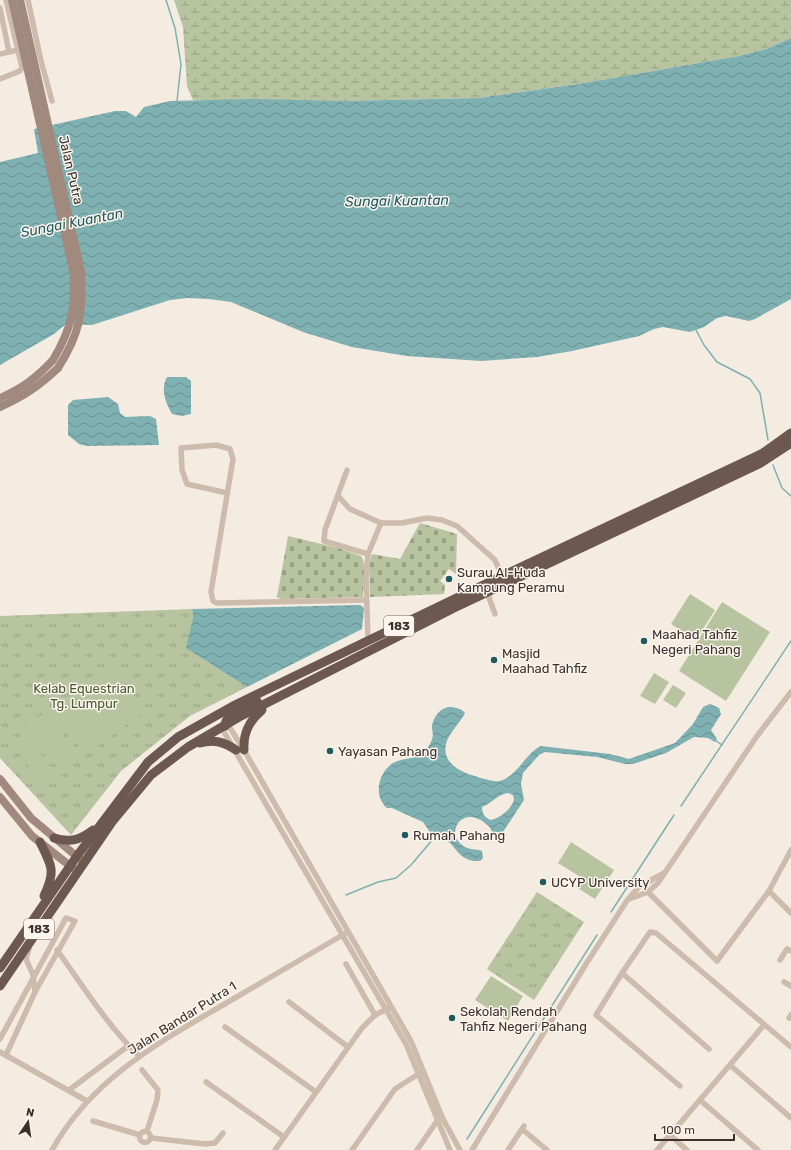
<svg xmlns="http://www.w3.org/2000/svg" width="791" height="1150" font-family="Rubik,sans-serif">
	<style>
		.grass { fill: url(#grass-tufts) }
		.wetland { fill: url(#wetland-marsh) }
		.cemetery { fill: url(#cemetery-stones) }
		.pitch { fill: #b8c4a0 }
		.water { fill: url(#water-waves); fill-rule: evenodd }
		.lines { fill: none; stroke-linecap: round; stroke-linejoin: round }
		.stream { stroke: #7fb0b2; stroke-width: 1.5 }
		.minor { stroke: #cdbbac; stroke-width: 5.5 }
		.secondary { stroke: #a18a7d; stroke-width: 8 }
		.trunk { stroke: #6c584f; stroke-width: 9 }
		.secondary-bridge { stroke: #a18a7d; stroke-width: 8 }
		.poi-dot { fill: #1f5a5e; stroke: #fbf5ee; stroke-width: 1.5 }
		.labels { text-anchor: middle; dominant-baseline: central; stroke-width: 3; stroke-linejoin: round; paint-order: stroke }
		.shield { fill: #fbf5ee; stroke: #756b66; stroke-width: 1 }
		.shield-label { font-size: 12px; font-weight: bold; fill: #3b302b }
		.street-label { font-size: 13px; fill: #3b302b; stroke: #fbf5ee }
		.poi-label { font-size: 13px; fill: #3b302b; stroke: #fbf5ee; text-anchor: start }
		.park-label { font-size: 13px; fill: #4a5a2e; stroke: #fbf5ee }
		.water-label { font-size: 14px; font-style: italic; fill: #1f5a5e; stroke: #fbf5ee }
	</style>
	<defs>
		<pattern id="grass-tufts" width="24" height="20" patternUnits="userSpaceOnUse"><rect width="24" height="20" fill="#b8c4a0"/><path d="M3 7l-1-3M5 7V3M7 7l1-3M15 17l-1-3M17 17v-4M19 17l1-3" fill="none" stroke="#97a083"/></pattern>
		<pattern id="wetland-marsh" width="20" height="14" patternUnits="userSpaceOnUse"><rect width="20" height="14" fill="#b8c4a0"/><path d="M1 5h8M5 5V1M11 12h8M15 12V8" fill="none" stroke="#97a083"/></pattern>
		<pattern id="cemetery-stones" width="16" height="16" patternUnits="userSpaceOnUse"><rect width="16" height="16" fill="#b8c4a0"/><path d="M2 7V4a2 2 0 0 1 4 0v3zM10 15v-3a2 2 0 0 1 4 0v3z" fill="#97a083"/></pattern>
		<pattern id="water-waves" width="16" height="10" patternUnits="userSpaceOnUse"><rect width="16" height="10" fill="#7fb0b2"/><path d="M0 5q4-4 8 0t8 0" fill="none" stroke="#699091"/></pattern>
	</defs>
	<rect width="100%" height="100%" fill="#f4ebe1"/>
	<g class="grass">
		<polygon points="192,609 193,617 187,648 247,687 190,716 121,771 71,835 0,758 0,616"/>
		<polygon points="537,892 584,922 534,1000 487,969"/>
	</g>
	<polygon class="wetland" points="174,0 791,0 791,38 766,49 739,56 578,84 478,98 344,101 193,100 187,86 183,27"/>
	<g class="cemetery">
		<polygon points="420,523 457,534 456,574 449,569 440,581 445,585 444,594 370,597 369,565 372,554 400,559"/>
		<path d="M288 536 338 548 361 556C368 566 363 586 363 597L281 599 277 597Z"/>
	</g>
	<g class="pitch">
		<polygon points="690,594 715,610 696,640 671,624"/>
		<polygon points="722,602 770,632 726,701 679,671"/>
		<polygon points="111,667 143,713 85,755 52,707"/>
		<polygon points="654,673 669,682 655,704 640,696"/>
		<polygon points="673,685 686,693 676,708 663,700"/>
		<polygon points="46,712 81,759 61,772 26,725"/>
		<polygon points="27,735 56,775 41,784 13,744"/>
		<polygon points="571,842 614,870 595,899 576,887 582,878 558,863"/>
		<polygon points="491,976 523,996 508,1021 475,1000"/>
	</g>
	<g class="water">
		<polygon points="791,38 791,299 755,319 749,321 726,316 717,318 704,327 690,332 663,327 654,329 639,336 572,351 537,357 481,361 407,356 352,347 303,332 231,302 209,299 188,298 170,300 92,325 66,324 54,334 0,365 0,162 38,153 34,129 115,111 126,111 136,117 144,107 170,101 251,99 344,101 478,98 578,84 739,56 766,49"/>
		<path d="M167 377H186L191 381V414L182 416 172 414C166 403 160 390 167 377Z"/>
		<polygon points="108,397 118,404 120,413 125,417 150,416 156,419 159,445 87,446 79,444 68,435 68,405 73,400"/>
		<polygon points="360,605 364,608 362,629 247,687 186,648 193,617 192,609"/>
		<path d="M710 704 719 708 721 714 711 730 717 739 715 742 708 738 694 737 666 753 633 764H625L597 757 545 752 539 755 523 773 521 784 524 800 503 832H492C491 828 488 825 485 823 461 804 442 836 467 848 472 850 478 849 482 851L483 858 480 861C452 862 458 836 434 838L423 822 392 808H387C373 796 378 773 393 763 403 757 416 760 425 752 426 751 432 741 432 739 434 735 432 731 432 727 433 717 441 706 452 707 457 708 462 709 465 713 460 723 448 734 446 744 441 767 469 775 485 779 491 780 496 783 503 780 519 773 526 753 541 746L610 754 629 759 675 743 693 724 703 707ZM508 793 513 795 514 799C513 808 499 819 490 820 485 817 482 814 482 807 491 804 498 794 508 793Z"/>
	</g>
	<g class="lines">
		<g class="stream">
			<polyline points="166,0 175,28 181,64 177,101"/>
			<polyline points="696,330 704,345 717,362 750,379 760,393 768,440"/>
			<polyline points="773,465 782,488 791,496"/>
			<polyline points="715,740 722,745"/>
			<polyline points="681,806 791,641"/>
			<polyline points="346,895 378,882 396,878 411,865 434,838"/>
			<polyline points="611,912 674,815"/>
			<polyline points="467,1139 597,935"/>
		</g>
		<g class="minor">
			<polyline points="6,0 22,67 29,70"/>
			<polyline points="28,0 41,61 52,101"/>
			<polyline points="0,8 9,52"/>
			<polyline points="0,54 18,50"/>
			<polyline points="0,79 20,71 22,67"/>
			<polyline points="347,470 325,530 324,541 368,554"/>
			<polyline points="227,493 187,484 182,470 181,448 216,445 230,449 233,459 211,592 213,601 217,603 366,600"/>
			<polyline points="339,497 350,509 381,523 402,523 427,518 442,520 457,526 495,560 502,576"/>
			<polyline points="487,592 495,614"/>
			<polyline points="368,641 366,577 368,554 381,523"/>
			<polyline points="769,891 791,913"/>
			<polyline points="648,892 717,961 769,891 791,850"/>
			<polyline points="629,899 648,892 658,883 757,736 791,692"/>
			<polyline points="29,949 26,959 33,975 35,992"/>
			<path d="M57 950C83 986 107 1025 139 1056"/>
			<polyline points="780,960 787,949 791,951"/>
			<polyline points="346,964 375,1015"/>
			<polyline points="622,973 709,1049"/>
			<polyline points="784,982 791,986"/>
			<polyline points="289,1002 348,1047"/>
			<polyline points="789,1018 791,1015"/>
			<polyline points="225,1027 316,1092"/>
			<polyline points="0,1039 66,918 75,921 35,992 6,1055"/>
			<polyline points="0,1052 87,1101"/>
			<polyline points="730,1065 791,1118"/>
			<polyline points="142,1070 158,1090 157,1100 147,1131"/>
			<polyline points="206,1082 284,1137"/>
			<polyline points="680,1086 596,1015 622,973 650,932 656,933 791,1047"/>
			<polyline points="69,1090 128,1046"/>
			<polyline points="700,1100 758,1150"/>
			<polyline points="93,1121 140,1135"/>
			<polyline points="522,1129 547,1150"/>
			<circle cx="145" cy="1137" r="5.5"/>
			<polyline points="670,1135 687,1150"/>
			<polyline points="151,1138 205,1144 215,1143 223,1133"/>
			<path d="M52 1150C91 1080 156 1044 223 1005 264 981 305 957 346 933"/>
			<polyline points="275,1150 362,1028 375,1015 389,1008"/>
			<polyline points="352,1150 395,1089 420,1073"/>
			<polyline points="417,1150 437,1121"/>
			<polyline points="450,1150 406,1044 224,732 225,726 230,728 244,750 411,1041 443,1119 460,1150"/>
			<polyline points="472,1150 586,964 628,899 639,887 664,873"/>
			<polyline points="508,1150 524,1126"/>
			<polyline points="657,1150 764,1025"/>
		</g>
		<g class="secondary">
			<path d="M0 398C23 388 36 378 53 360"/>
			<path d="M0 407C24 396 39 386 58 368"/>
			<polyline points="0,779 31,818 81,860"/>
			<polyline points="0,797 32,836 74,869"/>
		</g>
		<g class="trunk">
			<path d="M225 726C226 711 245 707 257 701"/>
			<path d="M200 743C214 739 224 742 236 750"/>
			<path d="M244 750C243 733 249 721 262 710"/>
			<path d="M54 838C70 843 80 840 93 830"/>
			<path d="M40 842C52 866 56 871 44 896"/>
			<polyline points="0,968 77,856 148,762 178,737 235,705 502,576 742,463 763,453 791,433"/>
			<polyline points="0,986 112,822 151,775 188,747 239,717 454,608 759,464 791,443"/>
		</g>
		<g class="secondary-bridge">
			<path d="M12 0 73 270C76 307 72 328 53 360"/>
			<path d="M20 0 81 271C83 312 81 332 58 368"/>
		</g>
	</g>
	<g class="poi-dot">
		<circle cx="449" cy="579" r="4"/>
		<circle cx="644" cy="641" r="4"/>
		<circle cx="494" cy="660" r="4"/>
		<circle cx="330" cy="751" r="4"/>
		<circle cx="405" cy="835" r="4"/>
		<circle cx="543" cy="882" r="4"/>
		<circle cx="452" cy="1018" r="4"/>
	</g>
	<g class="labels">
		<g class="shield">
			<rect x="384" y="616" width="30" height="20" rx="3"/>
			<rect x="24" y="919" width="30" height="20" rx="3"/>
		</g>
		<g class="shield-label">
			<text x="399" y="626">183</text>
			<text x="39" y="929">183</text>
		</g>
		<g class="street-label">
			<text transform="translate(71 170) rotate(77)">Jalan Putra</text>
			<text transform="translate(182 1018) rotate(-32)">Jalan Bandar Putra 1</text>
		</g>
		<g class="poi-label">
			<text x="457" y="572">Surau Al-Huda<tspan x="457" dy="15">Kampung Peramu</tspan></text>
			<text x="652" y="634">Maahad Tahfiz<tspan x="652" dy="15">Negeri Pahang</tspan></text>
			<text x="502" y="653">Masjid<tspan x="502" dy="15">Maahad Tahfiz</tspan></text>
			<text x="338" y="751">Yayasan Pahang</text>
			<text x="413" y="835">Rumah Pahang</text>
			<text x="551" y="882">UCYP University</text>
			<text x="460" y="1011">Sekolah Rendah<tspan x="460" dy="15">Tahfiz Negeri Pahang</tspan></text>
		</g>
		<g class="park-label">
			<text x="84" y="688">Kelab Equestrian<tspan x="84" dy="15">Tg. Lumpur</tspan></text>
		</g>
		<g class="water-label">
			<text transform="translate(397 201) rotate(-1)">Sungai Kuantan</text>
			<text transform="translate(72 223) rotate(-11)">Sungai Kuantan</text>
		</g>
	</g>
	<g transform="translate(28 1122) rotate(13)" stroke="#fbf5ee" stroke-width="3" paint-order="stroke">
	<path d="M0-3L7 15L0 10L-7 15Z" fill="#3b302b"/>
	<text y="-6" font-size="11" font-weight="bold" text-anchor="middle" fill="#3b302b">N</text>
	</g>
	<path d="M655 1134v6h79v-6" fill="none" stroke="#3b302b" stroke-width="2"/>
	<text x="661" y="1134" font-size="12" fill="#3b302b" stroke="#fbf5ee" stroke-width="3" paint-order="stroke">100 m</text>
</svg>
